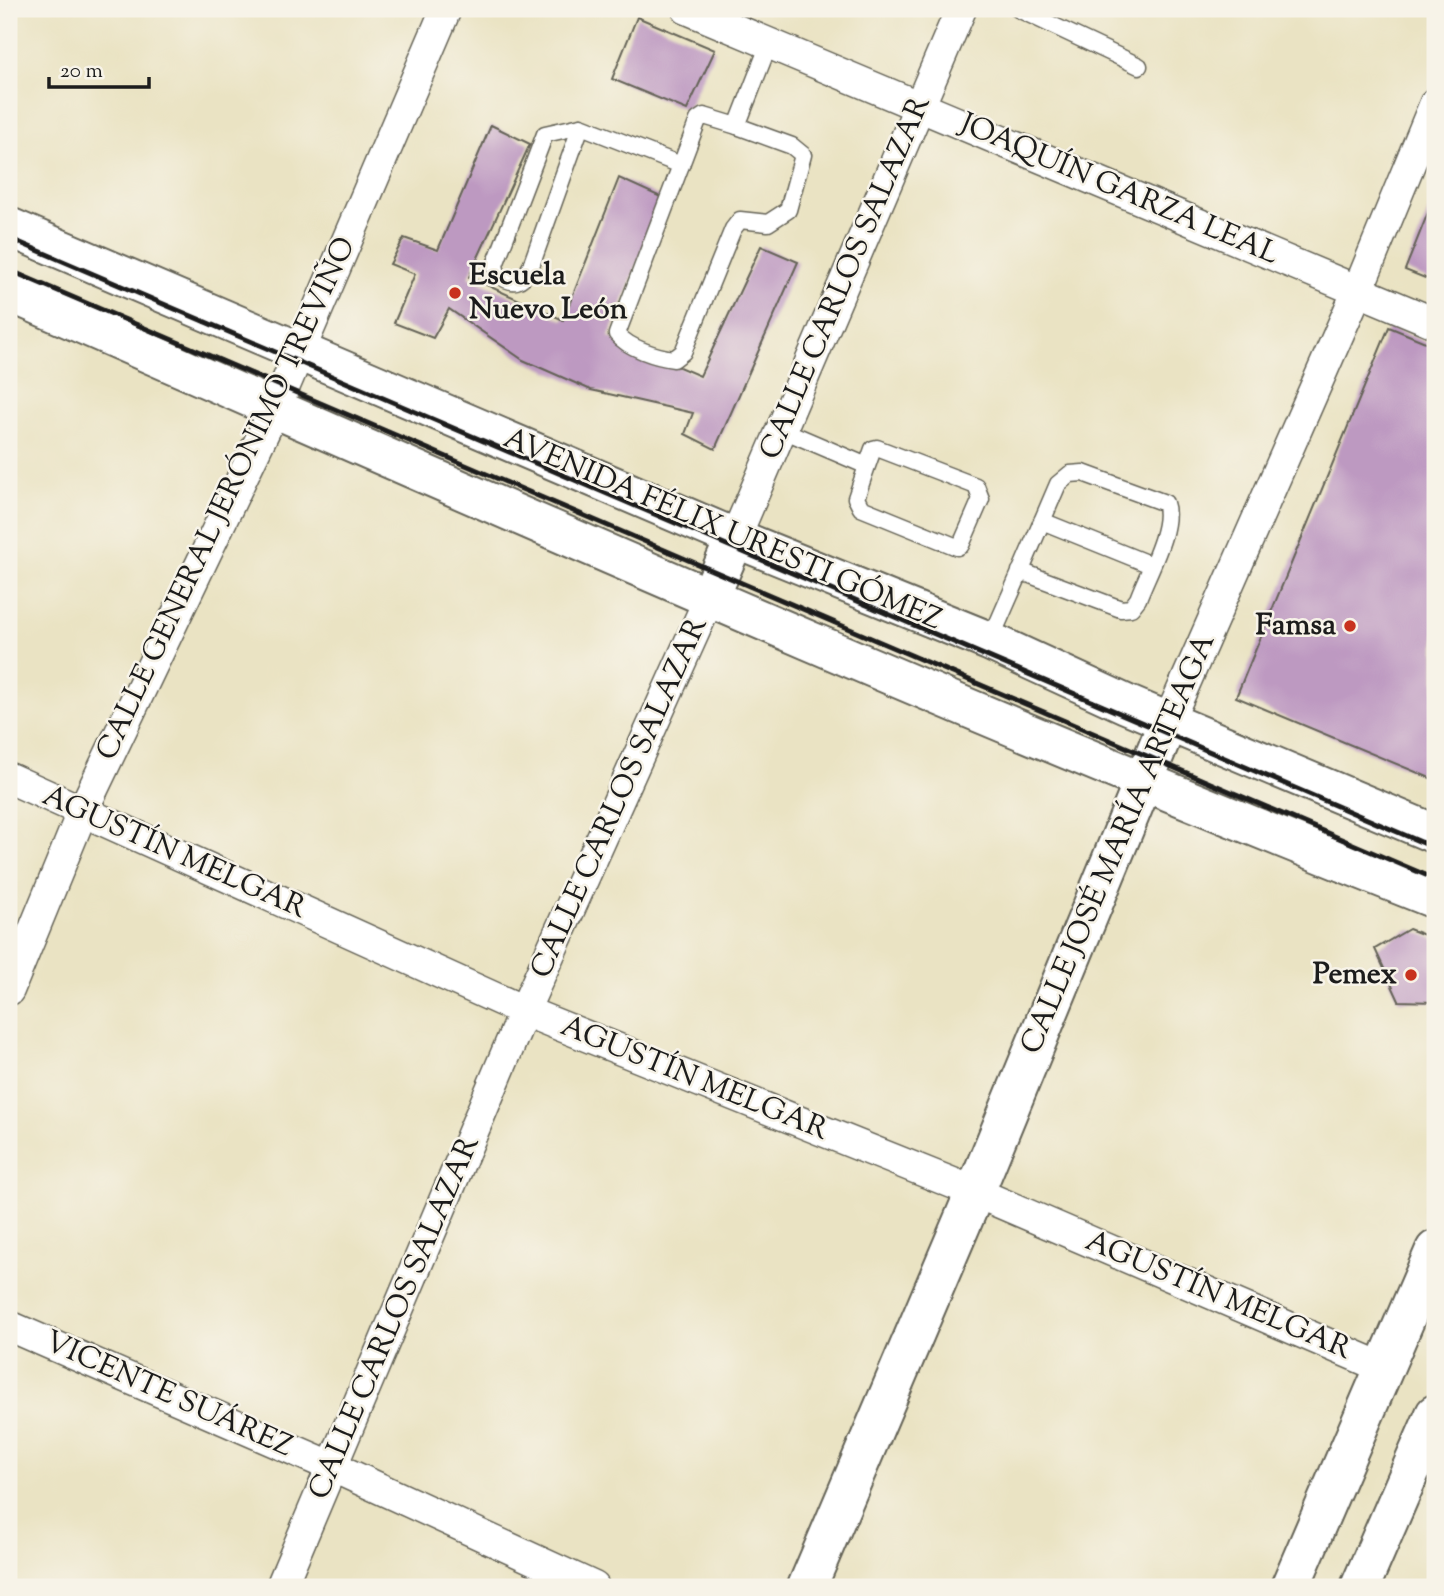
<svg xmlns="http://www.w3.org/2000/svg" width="1444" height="1596" font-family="'Sorts Mill Goudy',serif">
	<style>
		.building { fill: #bd99c1 }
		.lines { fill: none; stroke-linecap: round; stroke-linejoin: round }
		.lane-casing { stroke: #646256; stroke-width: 19 }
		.street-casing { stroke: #646256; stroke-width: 33 }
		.secondary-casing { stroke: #646256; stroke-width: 42 }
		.primary-casing { stroke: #646256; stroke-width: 42 }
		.lane { stroke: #fff; stroke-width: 16 }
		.street { stroke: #fff; stroke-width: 30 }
		.secondary { stroke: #fff; stroke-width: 38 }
		.primary { stroke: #fff; stroke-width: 38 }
		.rail { stroke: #1c1c1c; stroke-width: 5 }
		.poi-dot { fill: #c8321e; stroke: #f7f3e8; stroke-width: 2.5 }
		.labels { text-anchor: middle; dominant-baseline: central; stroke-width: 5; stroke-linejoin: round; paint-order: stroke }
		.street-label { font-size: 30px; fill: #1c1c1c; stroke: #f7f3e8 }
		.poi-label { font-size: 30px; font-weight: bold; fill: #1c1c1c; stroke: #f7f3e8; text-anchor: end }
	</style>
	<rect width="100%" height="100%" fill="#f7f3e8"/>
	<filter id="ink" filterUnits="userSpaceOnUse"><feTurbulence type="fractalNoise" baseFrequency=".0143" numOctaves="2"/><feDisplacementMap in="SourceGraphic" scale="14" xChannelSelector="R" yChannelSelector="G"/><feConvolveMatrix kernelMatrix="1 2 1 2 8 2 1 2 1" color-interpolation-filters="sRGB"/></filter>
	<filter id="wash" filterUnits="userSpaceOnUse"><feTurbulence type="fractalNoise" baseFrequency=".00686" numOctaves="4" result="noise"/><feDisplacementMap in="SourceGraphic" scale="28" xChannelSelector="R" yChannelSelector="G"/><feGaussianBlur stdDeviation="1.57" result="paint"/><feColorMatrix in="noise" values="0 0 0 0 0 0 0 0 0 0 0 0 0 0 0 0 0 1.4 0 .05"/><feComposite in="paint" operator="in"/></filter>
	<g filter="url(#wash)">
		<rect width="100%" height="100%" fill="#eae3c3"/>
		<g id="blocks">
			<g class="building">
				<polygon points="637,17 715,50 687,110 612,79"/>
				<polygon points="491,125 530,144 469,277 563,320 619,178 663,198 609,337 700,376 761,246 798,262 715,449 685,434 693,413 591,390 523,360 449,309 433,338 394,323 415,274 390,264 404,238 438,250"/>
				<polygon points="1435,195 1435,282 1405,270"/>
				<polygon points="1389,327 1435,346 1435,780 1236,697"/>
				<polygon points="1409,929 1435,939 1435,1002 1399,1001 1375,949"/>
			</g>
		</g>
	</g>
	<g filter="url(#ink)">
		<use href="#blocks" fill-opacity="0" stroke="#646256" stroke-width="2"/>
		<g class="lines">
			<defs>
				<g id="lane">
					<polyline points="1018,9 1139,66"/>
					<path d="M581 126 531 266C522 283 513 286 497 274L495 265 545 134 581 126 681 165 698 120 704 116 737 126"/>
					<path d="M681 165 617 334C628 348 657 357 674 359L683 352 733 229 740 220 768 223 788 210 803 155 792 146 737 126 769 44"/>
					<polyline points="783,430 867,466 873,449 877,448 976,486 981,499 961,545 957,547 861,508 856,498 867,466"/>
					<polyline points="1042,521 1151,565"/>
					<path d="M990 641C1013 589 1036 536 1058 484L1070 474 1083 473 1165 503C1174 527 1147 574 1138 599L1131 608 1121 609 1020 571"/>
				</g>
				<g id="street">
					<polyline points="687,9 1435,323"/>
					<polyline points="735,538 961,9"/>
					<polyline points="1168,722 1358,290 1435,103"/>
					<polyline points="9,778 524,1011 975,1192 1384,1368"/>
					<polyline points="9,990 83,810 275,409 446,9"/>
					<polyline points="9,1326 333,1467 594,1587"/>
					<polyline points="281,1587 524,1011 709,599"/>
				</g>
				<g id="secondary">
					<polyline points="709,599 735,538"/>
					<polyline points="807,1587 975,1192 1168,722"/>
				</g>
				<g id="primary">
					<polyline points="9,227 735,538 989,641 1126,704 1435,834"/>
					<path d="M9 292C482 499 954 709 1435 899"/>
					<polyline points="1290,1587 1435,1250"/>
					<polyline points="1360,1587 1435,1414"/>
				</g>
			</defs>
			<use href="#lane" class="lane-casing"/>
			<use href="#street" class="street-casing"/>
			<use href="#secondary" class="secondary-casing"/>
			<use href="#primary" class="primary-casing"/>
			<use href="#lane" class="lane"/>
			<use href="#street" class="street"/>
			<use href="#secondary" class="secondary"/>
			<use href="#primary" class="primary"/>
			<g class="rail">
				<polyline points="9,238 1435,848"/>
				<polyline points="9,270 1435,879"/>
			</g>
		</g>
	</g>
	<g class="poi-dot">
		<circle cx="455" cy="293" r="7"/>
		<circle cx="1350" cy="626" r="7"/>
		<circle cx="1411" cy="975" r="7"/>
	</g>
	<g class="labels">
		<g class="street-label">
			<text transform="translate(1119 190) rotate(23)">JOAQUÍN GARZA LEAL</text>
			<text transform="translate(846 278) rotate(-67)">CALLE CARLOS SALAZAR</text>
			<text transform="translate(227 499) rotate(-65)">CALLE GENERAL JERÓNIMO TREVIÑO</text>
			<text transform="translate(722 530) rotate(23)">AVENIDA FÉLIX URESTI GÓMEZ</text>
			<text transform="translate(620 798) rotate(-66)">CALLE CARLOS SALAZAR</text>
			<text transform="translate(1119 844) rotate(-67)">CALLE JOSÉ MARÍA ARTEAGA</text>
			<text transform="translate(174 853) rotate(24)">AGUSTÍN MELGAR</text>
			<text transform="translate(694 1079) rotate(22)">AGUSTÍN MELGAR</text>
			<text transform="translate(1218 1296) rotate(23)">AGUSTÍN MELGAR</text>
			<text transform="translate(395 1318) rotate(-67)">CALLE CARLOS SALAZAR</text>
			<text transform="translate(168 1395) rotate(24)">VICENTE SUÁREZ</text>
		</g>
		<g class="poi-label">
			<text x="469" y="276" text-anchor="start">Escuela<tspan x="469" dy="34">Nuevo León</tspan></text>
			<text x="1336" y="626">Famsa</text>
			<text x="1397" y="975">Pemex</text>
		</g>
	</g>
	<rect width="1444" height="1596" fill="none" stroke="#f7f3e8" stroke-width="35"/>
	<path d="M49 77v10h100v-10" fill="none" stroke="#1c1c1c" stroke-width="3.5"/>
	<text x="60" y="77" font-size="21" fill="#1c1c1c" stroke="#f7f3e8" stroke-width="5" paint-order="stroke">20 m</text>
</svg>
